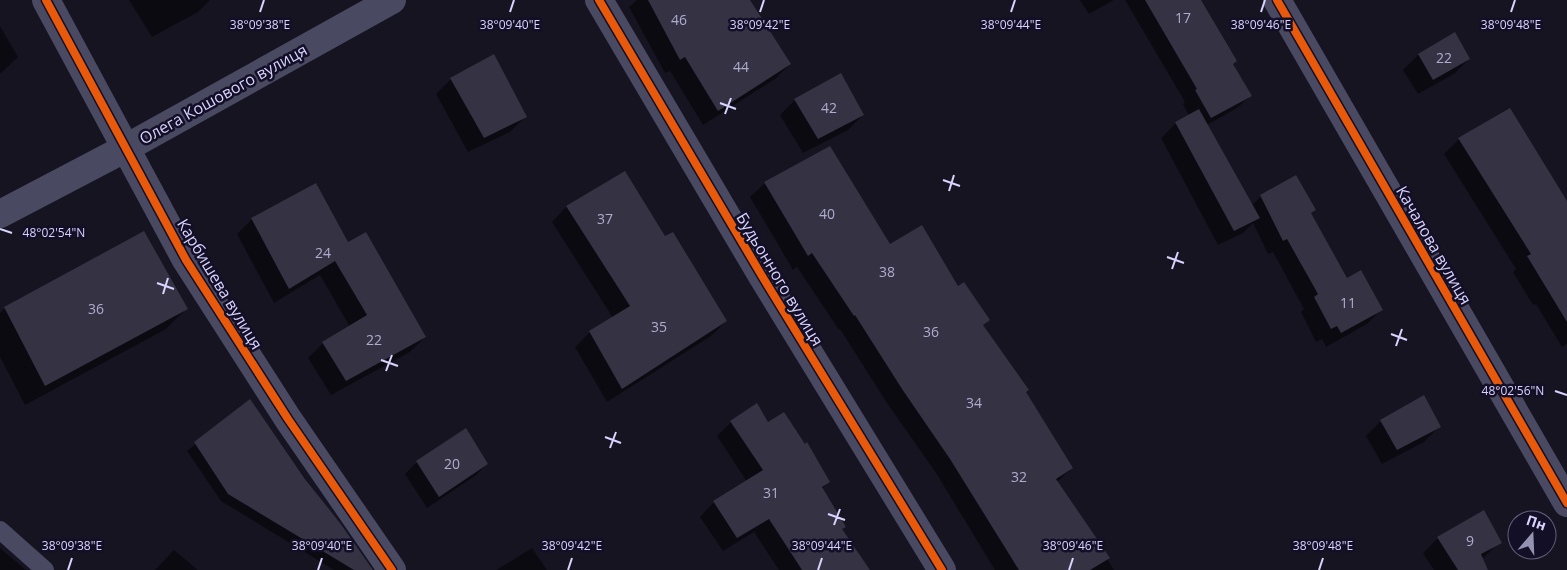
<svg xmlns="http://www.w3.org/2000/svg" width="1567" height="570" font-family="'Open Sans',sans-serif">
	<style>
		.shadow { fill: #0007 }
		.building { fill: #343243 }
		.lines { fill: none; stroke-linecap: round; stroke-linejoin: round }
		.lane { stroke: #4a4962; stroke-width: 18 }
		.street { stroke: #4a4962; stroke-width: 28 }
		.cycleway-casing { stroke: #130f26; stroke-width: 11 }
		.cycleway { stroke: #e8590c; stroke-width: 8 }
		.ticks { fill: none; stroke: #d9d4ff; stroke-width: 2 }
		.labels { text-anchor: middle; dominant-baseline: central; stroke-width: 5; stroke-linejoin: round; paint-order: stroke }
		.number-label { font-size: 14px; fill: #b0acd0 }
		.street-label { font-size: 16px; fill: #d9d4ff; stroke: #130f26 }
		.ticks-label { font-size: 12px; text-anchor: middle; fill: #d9d4ff; stroke: #130f26; stroke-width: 5; stroke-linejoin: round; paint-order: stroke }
	</style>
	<rect width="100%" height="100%" fill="#161421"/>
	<g class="shadow">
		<polygon points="129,0 210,0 198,12 152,37"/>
		<polygon points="637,0 746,0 790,64 775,79 703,125 670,71 665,73 629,7"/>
		<polygon points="1080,0 1114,0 1089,14"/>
		<polygon points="1125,0 1200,0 1250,96 1237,108 1207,125 1252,205 1261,196 1315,210 1310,214 1346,280 1381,310 1367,324 1326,347 1322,339 1316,342 1301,312 1304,309 1273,252 1268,254 1253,223 1243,233 1218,245 1161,138 1176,123 1189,116 1183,104 1185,102"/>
		<polygon points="0,26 18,57 0,74"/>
		<polygon points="1454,34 1469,59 1454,74 1418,94 1403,70 1418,55"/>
		<polygon points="493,55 525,117 510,132 468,152 436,94 451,79"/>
		<polygon points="795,100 863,115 848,130 803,153 780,115"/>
		<polygon points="1509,110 1567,204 1567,344 1562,347 1536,304 1533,305 1513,272 1516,269 1444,154 1459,139"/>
		<polygon points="624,173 665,238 726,321 711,336 607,402 575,347 590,332 613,318 552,222 566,207"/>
		<polygon points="765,183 890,245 958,288 988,320 982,326 1072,468 1057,482 1114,570 995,570 936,473 887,403 840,329 839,330 797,267 793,270 750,197"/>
		<polygon points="252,219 348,244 425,337 410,352 331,395 308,358 323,343 350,327 320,275 274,303 237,234"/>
		<polygon points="5,308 186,309 166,329 25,405 0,357 0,313"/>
		<polygon points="250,401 371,570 334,570 221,501 187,451"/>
		<polygon points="1381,421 1439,427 1424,442 1382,464 1366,436"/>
		<polygon points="731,422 768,423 828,482 822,489 841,530 868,570 779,570 754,532 723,551 700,517 714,502 747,482 717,436"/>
		<polygon points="417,462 487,464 475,476 427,508 405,474"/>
		<polygon points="1438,538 1500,542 1482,559 1487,570 1434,570 1423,553"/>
		<polygon points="0,548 26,570 0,570"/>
		<polygon points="532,548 547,570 496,570"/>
		<polygon points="174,550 198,570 155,570"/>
	</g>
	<g class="building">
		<polygon points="648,0 750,0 791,64 718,111 685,57 680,60"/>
		<polygon points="1145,0 1201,0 1237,61 1233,64 1252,96 1211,118 1195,90 1197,89"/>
		<polygon points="1455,32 1470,59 1433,80 1418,54"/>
		<polygon points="494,54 527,117 484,138 450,78"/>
		<polygon points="841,73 864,115 818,139 794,99"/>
		<polygon points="1510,108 1567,201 1567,322 1527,256 1531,254 1458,138"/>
		<polygon points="1199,109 1260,218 1234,231 1175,122"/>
		<polygon points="830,146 890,244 922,225 958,286 964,282 990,320 983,325 1029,390 1026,392 1073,468 1056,479 1110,558 1090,570 1019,570 950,459 902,389 855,315 854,316 812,253 808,256 764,182"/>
		<polygon points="625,171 665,236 673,232 727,321 622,389 589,331 630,306 566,206"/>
		<polygon points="1296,175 1316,210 1311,213 1347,278 1361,270 1383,310 1341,333 1337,326 1331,329 1314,297 1318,294 1287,239 1283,241 1260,195"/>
		<polygon points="316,183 348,242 366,232 426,337 346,381 322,342 367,315 335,261 289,289 251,218"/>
		<polygon points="144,231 188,309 45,386 4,307"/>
		<polygon points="1424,395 1441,427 1397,450 1380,420"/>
		<polygon points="250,399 305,479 340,523 373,570 354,570 228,494 194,442"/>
		<polygon points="757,403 768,422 784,412 805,444 807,442 830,482 822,487 846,527 842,529 870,570 802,570 769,519 737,538 713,501 763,470 730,421"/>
		<polygon points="466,428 488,464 439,497 416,461"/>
		<polygon points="1484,510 1502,543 1481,554 1488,570 1458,570 1437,537"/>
	</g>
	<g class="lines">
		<polyline class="lane" points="0,530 45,570"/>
		<g class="street">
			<polyline points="46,0 186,260 288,419 392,570"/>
			<polyline points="599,0 762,276 942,570"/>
			<polyline points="1277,0 1567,503"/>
			<polyline points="0,214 126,148 392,0"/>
		</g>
		<defs>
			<g id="cycleway">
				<polyline points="46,0 186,260 288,419 392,570"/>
				<polyline points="599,0 762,276 942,570"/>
				<polyline points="1277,0 1567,503"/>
			</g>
		</defs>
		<use href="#cycleway" class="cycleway-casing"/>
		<use href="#cycleway" class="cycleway"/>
	</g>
	<path class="ticks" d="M260 12 264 0M510 12 514 0M760 12 764 0M1011 12 1015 0M1261 12 1265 0M1511 12 1515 0M720 103 736 109M725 114 731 98M943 180 960 186M949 191 954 175M0 229 12 233M1167 257 1184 263M1172 269 1178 252M157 283 174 289M163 294 168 278M1391 334 1407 340M1396 346 1402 329M381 360 398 366M386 371 392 355M1555 391 1567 395M605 437 621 443M610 448 616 432M828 514 845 520M834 525 840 509M68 570 72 558M318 570 322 558M568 570 572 558M818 570 822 558M1069 570 1073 558M1319 570 1323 558"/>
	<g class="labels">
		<g class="number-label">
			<text x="1183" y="17">17</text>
			<text x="679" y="19">46</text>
			<text x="1444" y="57">22</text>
			<text x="741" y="66">44</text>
			<text x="829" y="107">42</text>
			<text x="827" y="213">40</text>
			<text x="605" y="218">37</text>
			<text x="323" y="252">24</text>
			<text x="887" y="271">38</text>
			<text x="1348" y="302">11</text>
			<text x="96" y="308">36</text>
			<text x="659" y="326">35</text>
			<text x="931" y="331">36</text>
			<text x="374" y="339">22</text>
			<text x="974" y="402">34</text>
			<text x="452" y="463">20</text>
			<text x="1019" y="476">32</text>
			<text x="771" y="492">31</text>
			<text x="1470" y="540">9</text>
		</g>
		<g class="street-label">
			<text transform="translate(223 94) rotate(-29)">Олега Кошового вулиця</text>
			<text transform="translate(1434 245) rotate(60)">Качалова вулиця</text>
			<text transform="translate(780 279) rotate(59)">Будьонного вулиця</text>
			<text transform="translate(220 284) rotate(59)">Карбишева вулиця</text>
		</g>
	</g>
	<g class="ticks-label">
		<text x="260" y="29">38°09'38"E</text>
		<text x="510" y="29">38°09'40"E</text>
		<text x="760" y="29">38°09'42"E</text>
		<text x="1011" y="29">38°09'44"E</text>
		<text x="1261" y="29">38°09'46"E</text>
		<text x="1511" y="29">38°09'48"E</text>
		<text x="54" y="237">48°02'54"N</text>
		<text x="1513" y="395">48°02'56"N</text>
		<text x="72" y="550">38°09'38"E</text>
		<text x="322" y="550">38°09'40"E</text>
		<text x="572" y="550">38°09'42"E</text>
		<text x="822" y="550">38°09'44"E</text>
		<text x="1073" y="550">38°09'46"E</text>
		<text x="1323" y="550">38°09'48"E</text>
	</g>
	<g transform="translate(1532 535) rotate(19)"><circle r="24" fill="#130f26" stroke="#625e7d"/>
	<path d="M0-4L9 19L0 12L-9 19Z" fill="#9591b1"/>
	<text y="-8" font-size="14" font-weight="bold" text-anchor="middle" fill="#d9d4ff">Пн</text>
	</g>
</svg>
